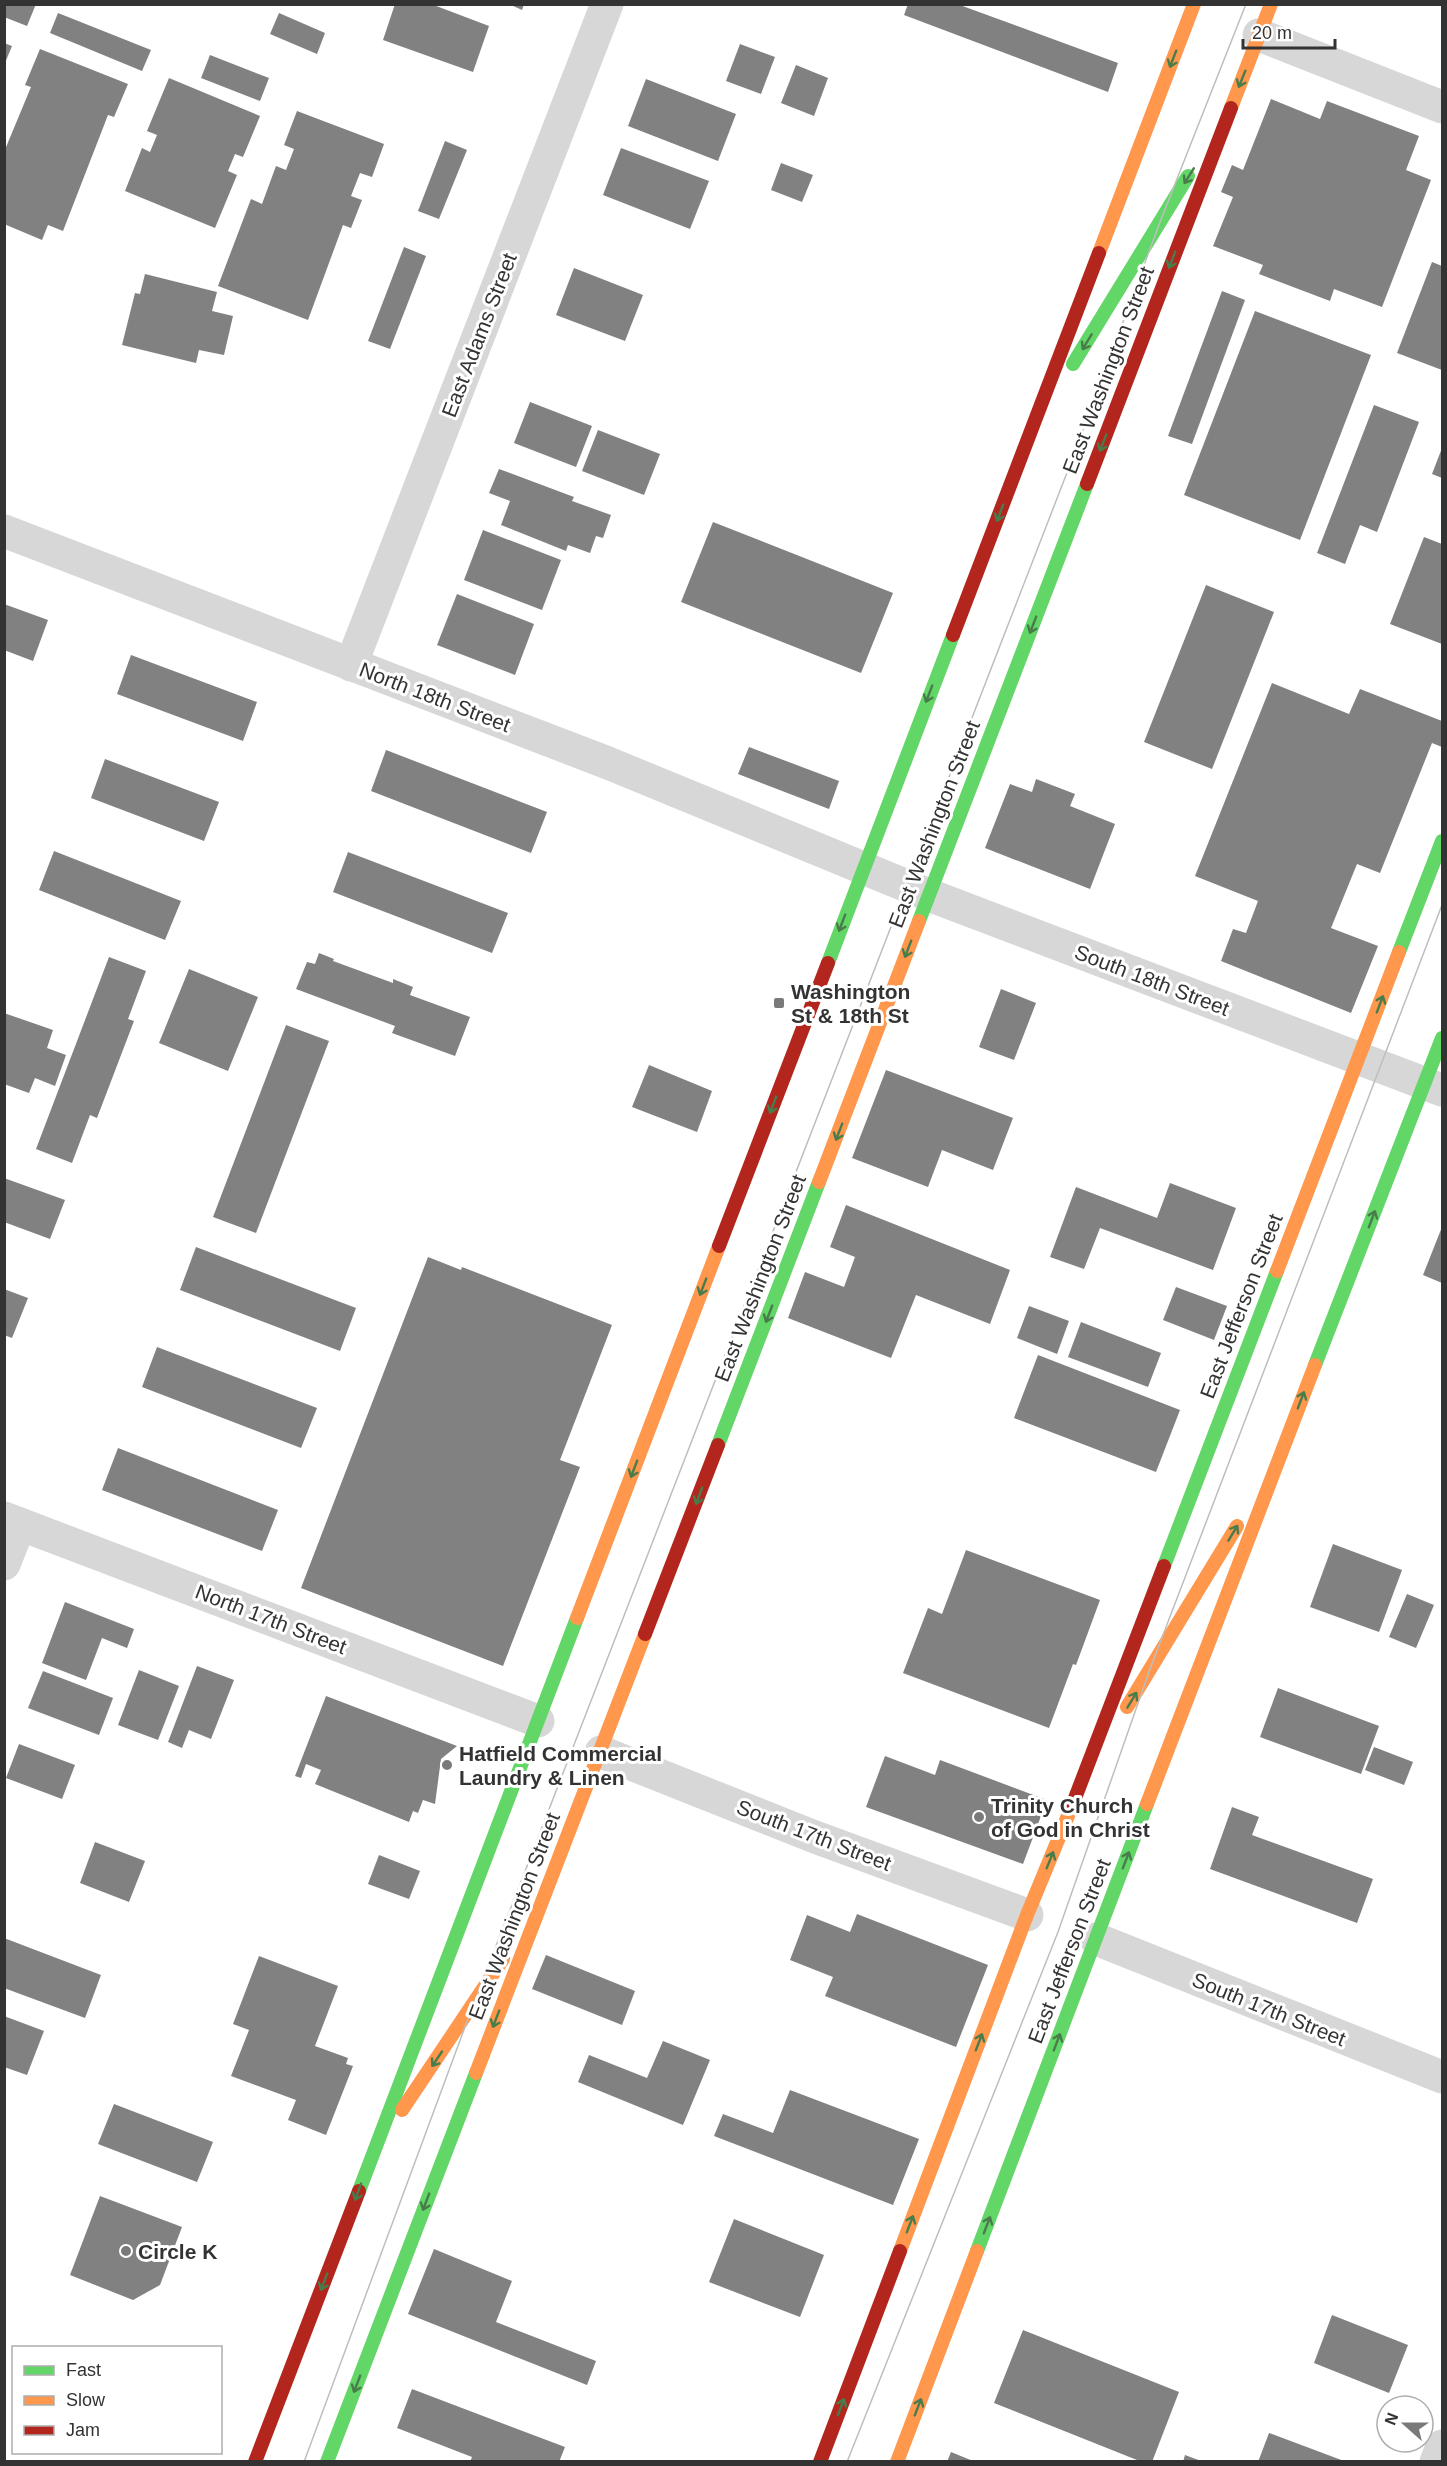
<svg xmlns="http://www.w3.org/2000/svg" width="1447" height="2466" font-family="Arial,sans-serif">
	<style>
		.building { fill: #818181 }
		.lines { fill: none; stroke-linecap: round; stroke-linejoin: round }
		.street { stroke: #d7d7d7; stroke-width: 33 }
		.fast { stroke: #63d668; stroke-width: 14 }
		.slow { stroke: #ff974d; stroke-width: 14 }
		.jam { stroke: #b3261e; stroke-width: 14 }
		.tram { stroke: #bebebe; stroke-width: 1.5 }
		.oneway { stroke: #497c4b }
		.poi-dot { fill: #7a7a7a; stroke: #fff; stroke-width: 2 }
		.labels { text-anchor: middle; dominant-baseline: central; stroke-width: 6; stroke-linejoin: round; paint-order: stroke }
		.street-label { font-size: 21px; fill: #333; stroke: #fff }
		.poi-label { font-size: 21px; font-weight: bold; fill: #333; stroke: #fff; text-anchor: start }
	</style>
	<rect width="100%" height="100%" fill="#fff"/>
	<g class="building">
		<polygon points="4,4 36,4 27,26 4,17"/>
		<polygon points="395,4 431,4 489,26 473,72 383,40"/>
		<polygon points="509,4 524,4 522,10"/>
		<polygon points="908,4 957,4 1118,63 1108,92 904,15"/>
		<polygon points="58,13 151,50 142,71 50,33"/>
		<polygon points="279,13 325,33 317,54 270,34"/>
		<polygon points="4,43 12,46 5,63 4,63"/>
		<polygon points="740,44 775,57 761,94 726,81"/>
		<polygon points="40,49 128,84 114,117 108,115 63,231 48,225 42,240 4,224 4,152 31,87 25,85"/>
		<polygon points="210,55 269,78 260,101 201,78"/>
		<polygon points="796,65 828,78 814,116 781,103"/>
		<polygon points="169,78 260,116 243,157 235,154 228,171 237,175 215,228 125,191 142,148 150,152 157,135 147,131"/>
		<polygon points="646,79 736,114 718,161 628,126"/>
		<polygon points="1271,99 1320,119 1327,101 1419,136 1406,170 1431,180 1382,307 1334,289 1330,301 1259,274 1263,265 1213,246 1233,197 1221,192 1232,165 1243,170"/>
		<polygon points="297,111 384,144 372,177 360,173 351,196 362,200 351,228 343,225 308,320 218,286 251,199 262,204 276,166 286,170 294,149 284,145"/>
		<polygon points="445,141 467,150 439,219 418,211"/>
		<polygon points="621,148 709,181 690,229 603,195"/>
		<polygon points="781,163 813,175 802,202 771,190"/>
		<polygon points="404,247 426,256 390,349 368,341"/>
		<polygon points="1432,262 1442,266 1442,370 1397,353"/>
		<polygon points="574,268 643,295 625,341 556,315"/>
		<polygon points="145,274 217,292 212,311 233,316 224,355 199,350 196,363 122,345 135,293 140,294"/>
		<polygon points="1222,291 1245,300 1192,444 1168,436"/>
		<polygon points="1255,311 1371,355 1300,540 1184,495"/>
		<polygon points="530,402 592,426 576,467 514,443"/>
		<polygon points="1374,405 1419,422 1377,532 1360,525 1345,564 1317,553"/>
		<polygon points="598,430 660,454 644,495 582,471"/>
		<polygon points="1442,448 1442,478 1432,474"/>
		<polygon points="499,469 574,497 572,501 611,515 603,538 596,536 590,553 568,545 566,551 501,525 510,501 489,493"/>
		<polygon points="713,522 893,593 861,673 681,602"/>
		<polygon points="483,530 561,560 542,610 464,580"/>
		<polygon points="1424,537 1442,544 1442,644 1390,624"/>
		<polygon points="1206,585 1274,612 1212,769 1144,742"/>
		<polygon points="457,594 534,624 515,675 437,645"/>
		<polygon points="4,604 48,620 33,661 4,650"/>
		<polygon points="131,655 257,702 243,741 117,694"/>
		<polygon points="1272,683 1349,714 1360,689 1442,721 1442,747 1432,743 1380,873 1357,864 1331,928 1378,946 1351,1013 1221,961 1233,929 1246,933 1258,901 1195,876"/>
		<polygon points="749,747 839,781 829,809 738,774"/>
		<polygon points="386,750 547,812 531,853 371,791"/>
		<polygon points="105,759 219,802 204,841 91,798"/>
		<polygon points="1036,779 1075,794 1070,806 1115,824 1090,889 985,848 1010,784 1032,792"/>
		<polygon points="54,851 181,901 165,940 39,890"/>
		<polygon points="348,852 508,913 492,953 333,892"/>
		<polygon points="319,953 334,959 333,961 393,983 393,979 413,987 410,995 470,1017 455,1056 392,1033 395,1026 296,989 307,962 315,964"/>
		<polygon points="109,957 146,971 128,1019 134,1021 97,1118 90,1115 72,1163 36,1149"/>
		<polygon points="189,969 258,997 228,1071 159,1043"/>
		<polygon points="1001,989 1036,1003 1014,1060 979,1047"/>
		<polygon points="4,1013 53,1030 47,1048 66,1055 55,1086 35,1078 29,1093 4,1084"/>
		<polygon points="286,1025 329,1041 256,1233 213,1217"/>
		<polygon points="649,1065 712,1091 697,1132 632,1107"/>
		<polygon points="886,1070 1013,1118 993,1170 942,1150 928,1187 852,1158"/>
		<polygon points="4,1178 65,1200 50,1239 4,1222"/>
		<polygon points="1170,1183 1236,1208 1213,1270 1100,1228 1084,1269 1050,1257 1076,1187 1157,1218"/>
		<polygon points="846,1205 1010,1270 990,1324 916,1295 891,1358 788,1318 805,1272 844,1287 855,1257 830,1247"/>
		<polygon points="1442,1227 1442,1283 1423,1275"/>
		<polygon points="196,1247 356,1308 340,1351 180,1290"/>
		<polygon points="428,1257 461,1270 462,1267 612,1325 560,1460 580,1467 503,1666 301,1588"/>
		<polygon points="1176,1287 1227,1306 1214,1340 1163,1320"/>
		<polygon points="4,1289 28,1298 12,1338 4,1335"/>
		<polygon points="1029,1306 1069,1321 1057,1354 1017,1338"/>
		<polygon points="1081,1322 1161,1353 1148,1387 1068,1357"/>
		<polygon points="157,1347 317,1408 301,1448 142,1387"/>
		<polygon points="1038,1355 1180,1410 1156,1472 1014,1418"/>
		<polygon points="118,1448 278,1510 262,1551 102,1490"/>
		<polygon points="1333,1544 1402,1570 1379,1632 1310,1607"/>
		<polygon points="966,1550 1100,1600 1076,1665 1073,1664 1049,1728 903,1673 928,1608 942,1614"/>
		<polygon points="1407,1594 1434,1605 1416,1648 1389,1637"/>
		<polygon points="65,1602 134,1629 127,1648 102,1638 86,1680 42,1663"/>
		<polygon points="197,1666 234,1680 211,1739 189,1730 182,1748 168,1742"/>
		<polygon points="139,1670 179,1686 158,1740 118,1725"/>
		<polygon points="43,1671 113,1698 99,1735 28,1708"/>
		<polygon points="1278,1688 1379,1726 1361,1774 1260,1737"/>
		<polygon points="326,1696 457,1746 441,1759 435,1804 423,1800 418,1813 413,1811 409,1822 315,1784 321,1770 306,1764 301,1778 295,1776"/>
		<polygon points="19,1744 75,1765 62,1799 6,1778"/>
		<polygon points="1374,1747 1413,1762 1404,1785 1365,1770"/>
		<polygon points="885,1756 935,1775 940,1760 1047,1800 1023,1864 866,1807"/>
		<polygon points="1232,1807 1259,1817 1252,1835 1373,1879 1357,1923 1210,1869"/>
		<polygon points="95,1842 145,1861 129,1902 80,1883"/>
		<polygon points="379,1855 420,1871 409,1899 368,1884"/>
		<polygon points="857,1914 988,1965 956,2047 825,1996 833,1977 790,1960 807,1915 850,1932"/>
		<polygon points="4,1938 101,1975 85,2018 4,1988"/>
		<polygon points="546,1955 635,1991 622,2025 532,1989"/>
		<polygon points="259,1956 338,1986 315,2046 348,2058 346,2064 353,2066 326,2135 288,2120 296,2100 231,2076 249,2030 233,2024"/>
		<polygon points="4,2016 44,2031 27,2075 4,2067"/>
		<polygon points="663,2041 710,2060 683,2125 578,2082 589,2055 647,2078"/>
		<polygon points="790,2090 919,2139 893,2205 714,2136 723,2114 773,2133"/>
		<polygon points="114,2104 213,2142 197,2182 98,2144"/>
		<polygon points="100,2196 182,2227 160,2285 133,2300 70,2275"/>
		<polygon points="734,2219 824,2255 800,2317 709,2282"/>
		<polygon points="434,2249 512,2281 496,2322 596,2361 587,2385 408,2314"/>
		<polygon points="1332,2315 1408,2345 1389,2393 1314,2363"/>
		<polygon points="1023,2330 1179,2392 1152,2462 1142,2462 994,2403"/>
		<polygon points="412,2389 565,2447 559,2462 470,2462 472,2457 397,2428"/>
		<polygon points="1269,2433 1344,2461 1344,2462 1258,2462"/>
		<polygon points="951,2452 973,2461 973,2462 947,2462"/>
		<polygon points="1185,2455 1201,2461 1201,2462 1183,2462"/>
	</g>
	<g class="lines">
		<g class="street">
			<polyline points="1259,35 1442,107"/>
			<polyline points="4,531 608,763 929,895 1442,1090"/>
			<polyline points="351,665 607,4"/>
			<polyline points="4,1518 538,1721"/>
			<polyline points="4,1564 20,1524"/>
			<polyline points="601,1752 815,1837 1027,1915"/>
			<polyline points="1096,1939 1442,2077"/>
			<polyline points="1436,2462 1442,2446"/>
		</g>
		<g class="fast">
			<polyline points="1073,364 1188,176"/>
			<polyline points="919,921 1087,484"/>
			<polyline points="1399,952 1442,841"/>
			<polyline points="828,963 953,635"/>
			<polyline points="1315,1365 1442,1038"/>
			<polyline points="718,1445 819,1182"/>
			<polyline points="1164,1566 1277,1271"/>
			<polyline points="359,2191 577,1618"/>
			<polyline points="977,2251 1147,1804"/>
			<polyline points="327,2462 476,2073"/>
		</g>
		<g class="slow">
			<polyline points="1231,108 1271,4"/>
			<polyline points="1099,253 1194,4"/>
			<polyline points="819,1182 919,921"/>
			<polyline points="1277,1271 1399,952"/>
			<polyline points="577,1618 719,1246"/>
			<polyline points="1127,1707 1237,1526"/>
			<polyline points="1147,1804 1315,1365"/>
			<polyline points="476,2073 645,1634"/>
			<polyline points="402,2110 503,1959"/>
			<polyline points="900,2251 1027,1915 1072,1806"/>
			<polyline points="897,2462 977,2251"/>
		</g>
		<g class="jam">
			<polyline points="1087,484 1231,108"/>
			<polyline points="953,635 1099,253"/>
			<polyline points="719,1246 828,963"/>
			<polyline points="645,1634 718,1445"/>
			<polyline points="1072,1806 1164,1566"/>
			<polyline points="255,2462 359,2191"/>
			<polyline points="820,2462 900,2251"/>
		</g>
		<g class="tram">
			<polyline points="304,2462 472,2008 1075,452 1160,222 1246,4"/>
			<polyline points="847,2462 1058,1932 1150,1669 1442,905"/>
		</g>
	</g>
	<defs><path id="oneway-shaft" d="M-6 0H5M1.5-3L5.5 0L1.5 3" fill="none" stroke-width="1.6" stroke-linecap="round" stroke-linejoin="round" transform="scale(1.5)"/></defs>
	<g class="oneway">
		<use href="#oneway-shaft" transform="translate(1173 59) rotate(111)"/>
		<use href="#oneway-shaft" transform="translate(1242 79) rotate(112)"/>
		<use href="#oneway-shaft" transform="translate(1189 176) rotate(122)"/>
		<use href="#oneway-shaft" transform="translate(1172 260) rotate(111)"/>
		<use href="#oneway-shaft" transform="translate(1087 342) rotate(121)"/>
		<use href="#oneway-shaft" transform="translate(1103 443) rotate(111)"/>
		<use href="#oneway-shaft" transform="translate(1000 513) rotate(111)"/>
		<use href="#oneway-shaft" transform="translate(1033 625) rotate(111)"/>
		<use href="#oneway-shaft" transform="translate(929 694) rotate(111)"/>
		<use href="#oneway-shaft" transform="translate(842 923) rotate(111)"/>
		<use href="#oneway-shaft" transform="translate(908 949) rotate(111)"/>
		<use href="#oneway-shaft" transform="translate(1380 1004) rotate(-69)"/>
		<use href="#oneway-shaft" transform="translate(773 1105) rotate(111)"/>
		<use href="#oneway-shaft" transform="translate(839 1132) rotate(111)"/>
		<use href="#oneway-shaft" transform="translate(1372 1219) rotate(-69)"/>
		<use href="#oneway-shaft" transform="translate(703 1287) rotate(111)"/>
		<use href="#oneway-shaft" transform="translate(769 1314) rotate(111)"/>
		<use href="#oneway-shaft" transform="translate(1301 1400) rotate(-69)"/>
		<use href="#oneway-shaft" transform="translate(634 1469) rotate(111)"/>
		<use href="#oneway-shaft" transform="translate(699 1496) rotate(111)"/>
		<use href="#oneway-shaft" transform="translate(1233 1533) rotate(-59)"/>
		<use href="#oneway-shaft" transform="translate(1132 1700) rotate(-59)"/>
		<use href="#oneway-shaft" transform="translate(1050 1860) rotate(-68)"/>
		<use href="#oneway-shaft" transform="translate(1126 1860) rotate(-69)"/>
		<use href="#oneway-shaft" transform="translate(496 2019) rotate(111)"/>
		<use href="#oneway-shaft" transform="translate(979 2042) rotate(-69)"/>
		<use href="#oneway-shaft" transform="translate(1057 2042) rotate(-69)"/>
		<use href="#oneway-shaft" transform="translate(437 2059) rotate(124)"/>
		<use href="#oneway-shaft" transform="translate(358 2192) rotate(110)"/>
		<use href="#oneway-shaft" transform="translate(426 2202) rotate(111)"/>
		<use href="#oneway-shaft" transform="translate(910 2224) rotate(-69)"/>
		<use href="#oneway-shaft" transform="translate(987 2225) rotate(-69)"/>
		<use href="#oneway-shaft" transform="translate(324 2282) rotate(111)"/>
		<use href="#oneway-shaft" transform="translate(357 2384) rotate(111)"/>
		<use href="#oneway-shaft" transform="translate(841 2407) rotate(-69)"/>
		<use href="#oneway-shaft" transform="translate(918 2407) rotate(-69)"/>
	</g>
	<g class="poi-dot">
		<rect x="773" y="997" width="12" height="12" rx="3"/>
		<circle cx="447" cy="1765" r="6"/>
		<circle cx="979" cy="1817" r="6"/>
		<circle cx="126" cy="2251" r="6"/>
	</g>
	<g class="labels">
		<g class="street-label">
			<text transform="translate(479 335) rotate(-69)">East Adams Street</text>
			<text transform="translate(1108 370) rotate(-69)">East Washington Street</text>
			<text transform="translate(435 697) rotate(21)">North 18th Street</text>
			<text transform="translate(934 824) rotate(-69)">East Washington Street</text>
			<text transform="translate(1152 980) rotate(21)">South 18th Street</text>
			<text transform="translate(760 1278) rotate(-69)">East Washington Street</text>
			<text transform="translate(1241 1306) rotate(-69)">East Jefferson Street</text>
			<text transform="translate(271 1619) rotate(21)">North 17th Street</text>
			<text transform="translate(814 1835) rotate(21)">South 17th Street</text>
			<text transform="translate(514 1916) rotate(-69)">East Washington Street</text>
			<text transform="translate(1069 1951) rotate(-69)">East Jefferson Street</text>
			<text transform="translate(1269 2009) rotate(22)">South 17th Street</text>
		</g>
		<g class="poi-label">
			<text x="791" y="991">Washington<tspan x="791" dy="24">St &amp; 18th St</tspan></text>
			<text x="459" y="1753">Hatfield Commercial<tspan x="459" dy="24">Laundry &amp; Linen</tspan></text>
			<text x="991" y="1805">Trinity Church<tspan x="991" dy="24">of God in Christ</tspan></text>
			<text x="138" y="2251">Circle K</text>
		</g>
	</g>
	<rect width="1447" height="2466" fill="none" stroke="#333333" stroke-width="12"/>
	<rect x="12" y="2346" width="210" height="108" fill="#ffffff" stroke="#adadad" stroke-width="1.5"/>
	<rect x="24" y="2366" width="30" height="9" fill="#63d668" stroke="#adadad" stroke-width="1.5"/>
	<text x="66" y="2376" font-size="18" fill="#333333">Fast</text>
	<rect x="24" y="2396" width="30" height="9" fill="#ff974d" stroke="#adadad" stroke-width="1.5"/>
	<text x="66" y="2406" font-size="18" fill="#333333">Slow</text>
	<rect x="24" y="2426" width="30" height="9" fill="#b3261e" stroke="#adadad" stroke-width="1.5"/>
	<text x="66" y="2436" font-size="18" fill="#333333">Jam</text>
	<g transform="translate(1405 2424) rotate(291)"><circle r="28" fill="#ffffff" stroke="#adadad" stroke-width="1.5"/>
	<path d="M0-4.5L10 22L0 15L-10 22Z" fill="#7a7a7a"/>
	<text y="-9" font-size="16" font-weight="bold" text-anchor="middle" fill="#333333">N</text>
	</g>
	<path d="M1243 39v9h92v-9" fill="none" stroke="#333333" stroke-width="3"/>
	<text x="1252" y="39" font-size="18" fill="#333333" stroke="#ffffff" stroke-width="4.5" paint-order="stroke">20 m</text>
</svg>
